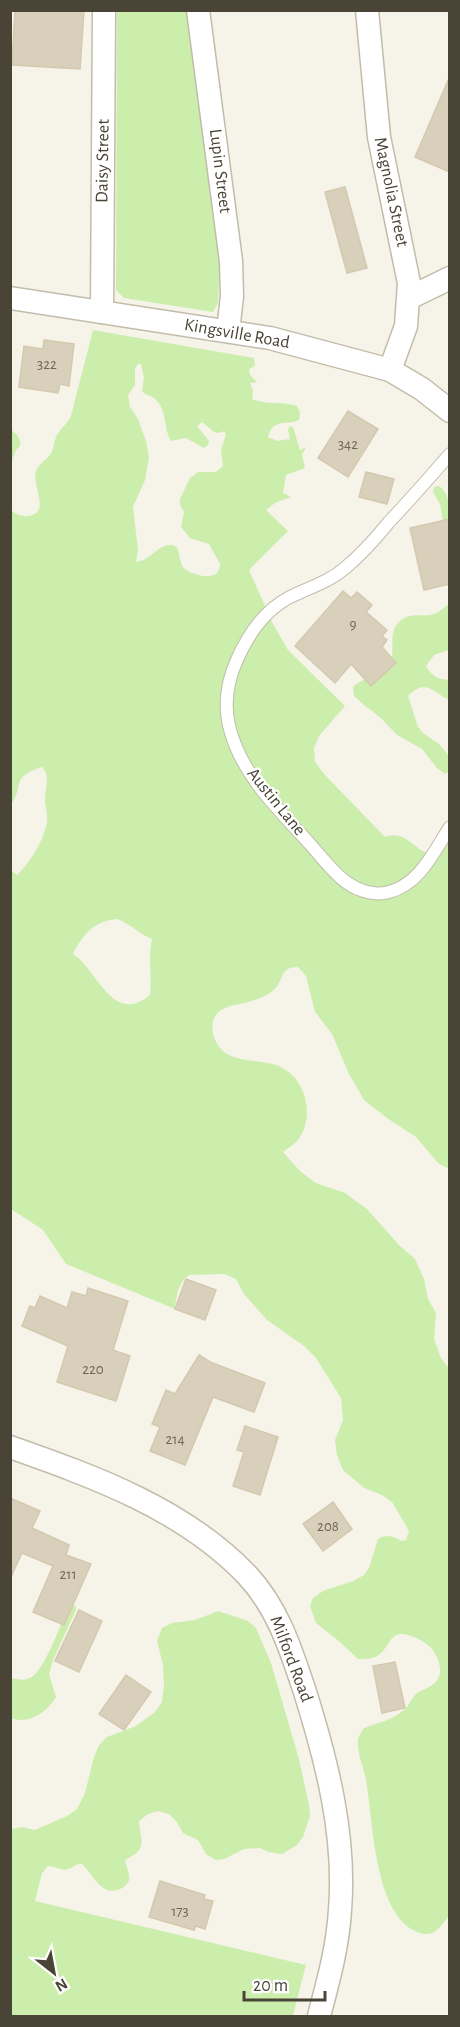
<svg xmlns="http://www.w3.org/2000/svg" width="460" height="2027" font-family="'Alegreya Sans',sans-serif">
	<style>
		.green { fill: #cceead; fill-rule: evenodd }
		.building { fill: #d9d0bc; stroke: #d4c8af; stroke-width: 1.5 }
		.lines { fill: none; stroke-linecap: round; stroke-linejoin: round }
		.lane-casing { stroke: #c2bcaa; stroke-width: 14 }
		.street-casing { stroke: #c2bcaa; stroke-width: 25 }
		.lane { stroke: #fff; stroke-width: 12 }
		.street { stroke: #fff; stroke-width: 22 }
		.labels { text-anchor: middle; dominant-baseline: central; stroke-width: 4.5; stroke-linejoin: round; paint-order: stroke }
		.number-label { font-size: 15px; fill: #6e6758 }
		.street-label { font-size: 18px; fill: #4a4436; stroke: #fff }
	</style>
	<rect width="100%" height="100%" fill="#f6f3e8"/>
	<g class="green">
		<polygon points="117,11 189,11 220,256 218,303 213,312 124,298 116,290"/>
		<path d="M93 330 254 358 255 366 249 369 250 375 257 382 250 383 253 391 252 399C267 405 281 401 297 406L300 413 299 420C287 426 273 417 268 437L277 441 290 439 288 429 290 426 293 427 300 450 306 447 302 455 305 468 286 475 283 493 291 497 275 503 266 510 288 531 249 570 273 624 288 650 345 706 319 736 314 748 315 762 325 775 385 837C409 827 419 861 438 852 442 850 446 845 449 842V1169L438 1163 416 1137 387 1118 364 1100 349 1074 332 1034 315 1012 306 976 298 967C279 967 285 979 274 990 267 996 257 999 249 1002 241 1004 230 1005 223 1009 205 1018 212 1045 227 1054 241 1062 261 1060 276 1065 305 1075 315 1113 300 1137 296 1144 289 1147 283 1152L300 1171 316 1183 345 1193 367 1209 399 1245 415 1259 424 1279 428 1299 436 1313 434 1339 441 1358 450 1370V1914C440 1928 433 1940 415 1931 374 1912 373 1820 366 1780 364 1768 358 1756 358 1744 357 1738 361 1733 364 1728 380 1722 394 1720 406 1708 410 1704 412 1697 417 1693 420 1691 426 1689 429 1687 444 1679 442 1665 434 1652 429 1643 413 1635 403 1634 390 1633 388 1648 380 1654 373 1659 366 1659 358 1659L340 1642 316 1623 310 1606 313 1598 323 1591 353 1581 364 1575 369 1568 378 1539C386 1534 393 1536 401 1541L406 1540 409 1531 392 1502 382 1495 364 1488 343 1470 337 1455 335 1440 343 1420 341 1398 316 1358 304 1346 267 1320 244 1294 236 1279 224 1274 189 1275C178 1282 176 1297 175 1309L66 1264 43 1230 11 1209V870L17 875C30 863 44 840 47 822 48 815 45 806 45 799 45 787 51 776 42 767 10 777 25 784 11 805V510C16 514 21 517 28 516 52 513 31 485 36 471 39 463 47 460 51 453 54 448 54 441 57 435 61 428 67 424 71 416ZM138 364H141L144 378 142 391C146 396 151 395 155 399 167 409 164 431 171 441L186 438 204 448 208 445 209 441 197 426 202 422C211 428 214 437 224 431L226 434 221 450 223 466 216 472H198L190 478 180 499V505L184 512 181 527 190 538 209 544 220 564C220 567 219 571 217 573 210 580 187 574 182 566 180 560 179 553 177 547 162 538 151 561 136 562L138 550 133 507 145 480 149 458 146 441 138 419 130 407 128 395 135 385V369ZM117 919C131 924 139 934 152 939 148 957 152 976 150 995 112 1026 98 970 73 954 83 934 94 921 117 919Z"/>
		<path d="M11 430C17 434 21 438 20 446L16 450 11 463Z"/>
		<path d="M439 486C453 496 449 515 449 531L443 521 440 504 433 492 434 487Z"/>
		<path d="M449 604V650L434 655 426 666C432 677 438 679 449 680V700C433 692 425 678 408 696L418 727 423 733 439 744 449 756V772L445 774 437 768 422 749 397 735 381 718 364 705 354 696 353 687C363 677 379 677 388 666 398 653 386 635 399 622 411 611 421 618 434 614 439 612 445 607 449 604Z"/>
		<path d="M72 1606H76V1610L53 1660 49 1674 56 1697C46 1713 29 1725 11 1718L10 1678C18 1679 26 1682 33 1676 45 1667 60 1627 66 1612Z"/>
		<path d="M218 1611 248 1621 256 1628 271 1663 299 1759 309 1805 310 1816 303 1837 297 1845 282 1854 268 1852 260 1848 244 1849 224 1859 216 1860 206 1854 198 1840 183 1833 177 1822 169 1814 158 1811 148 1814 139 1821C141 1843 148 1849 125 1860 127 1871 135 1881 122 1888 102 1899 93 1874 82 1864 75 1864 74 1867 68 1869 61 1871 55 1866 48 1866L42 1873 35 1901 306 1965 293 2016H11V1829L22 1827 35 1830 67 1816 77 1809 85 1793 94 1757 99 1745 107 1737 136 1726 155 1712 162 1702 164 1685 163 1665 157 1641 162 1628 172 1623 195 1620Z"/>
	</g>
	<g class="building">
		<polygon points="15,10 84,10 80,69 12,65"/>
		<polygon points="450,76 450,172 415,157"/>
		<polygon points="345,187 367,268 347,273 325,192"/>
		<polygon points="44,340 74,344 69,386 60,384 58,393 19,387 24,346 43,349"/>
		<polygon points="348,411 378,429 348,477 318,458"/>
		<polygon points="366,472 394,479 387,504 359,497"/>
		<polygon points="450,519 450,584 424,590 410,528"/>
		<polygon points="343,591 351,598 357,592 372,605 366,612 387,630 382,636 387,640 382,647 396,663 371,686 351,664 335,683 295,646"/>
		<polygon points="186,1279 216,1290 205,1320 175,1309"/>
		<polygon points="88,1288 128,1301 113,1350 130,1356 116,1401 57,1382 68,1346 22,1326 30,1306 35,1308 40,1296 67,1308 72,1292 86,1296"/>
		<polygon points="199,1355 210,1362 265,1383 254,1412 213,1397 185,1465 150,1451 160,1427 152,1424 166,1390 175,1394"/>
		<polygon points="245,1426 278,1437 260,1495 233,1486 244,1452 237,1450"/>
		<polygon points="10,1498 40,1511 32,1528 69,1545 66,1555 91,1564 64,1625 33,1612 53,1566 22,1553 10,1579"/>
		<polygon points="333,1502 352,1529 323,1551 303,1524"/>
		<polygon points="79,1610 102,1621 79,1672 55,1661"/>
		<polygon points="395,1662 405,1708 382,1713 373,1666"/>
		<polygon points="126,1675 151,1692 124,1730 99,1714"/>
		<polygon points="160,1881 205,1895 204,1899 213,1901 205,1929 196,1926 194,1930 149,1917"/>
	</g>
	<g class="lines">
		<defs>
			<path id="lane" d="M450 454C430 477 410 500 389 522 376 538 362 554 345 568 329 582 308 588 290 597 263 611 247 636 236 662 226 685 224 710 231 733 244 777 279 810 309 843 321 856 332 872 346 882 359 891 375 896 389 892 420 884 434 851 450 827"/>
			<g id="street">
				<polyline points="198,10 231,261 232,296 228,331"/>
				<polyline points="367,10 379,137 409,283 406,326 390,370"/>
				<polyline points="10,298 270,338 390,370 422,389 450,411"/>
				<polyline points="409,298 450,278"/>
				<polyline points="102,312 104,10"/>
				<path d="M10 1447C95 1477 184 1509 247 1575 278 1608 291 1650 305 1692 327 1762 346 1836 340 1910 338 1946 328 1982 319 2016"/>
			</g>
		</defs>
		<use href="#lane" class="lane-casing"/>
		<use href="#street" class="street-casing"/>
		<use href="#lane" class="lane"/>
		<use href="#street" class="street"/>
	</g>
	<g class="labels">
		<g class="number-label">
			<text x="47" y="364">322</text>
			<text x="348" y="444">342</text>
			<text x="353" y="624">9</text>
			<text x="93" y="1369">220</text>
			<text x="175" y="1439">214</text>
			<text x="328" y="1526">208</text>
			<text x="68" y="1574">211</text>
			<text x="180" y="1911">173</text>
		</g>
		<g class="street-label">
			<text transform="translate(103 161) rotate(-89)">Daisy Street</text>
			<text transform="translate(220 171) rotate(83)">Lupin Street</text>
			<text transform="translate(391 192) rotate(78)">Magnolia Street</text>
			<text transform="translate(237 334) rotate(10)">Kingsville Road</text>
			<text transform="translate(276 802) rotate(51)">Austin Lane</text>
			<text transform="translate(291 1659) rotate(69)">Milford Road</text>
		</g>
	</g>
	<rect width="460" height="2027" fill="none" stroke="#4a4436" stroke-width="24"/>
	<g transform="translate(54 1973) rotate(149)" stroke="#ffffff" stroke-width="4.5" paint-order="stroke">
	<path d="M0-4.5L10 22L0 15L-10 22Z" fill="#4a4436"/>
	<text y="-9" font-size="16" font-weight="bold" text-anchor="middle" fill="#4a4436">N</text>
	</g>
	<path d="M244 1991v9h81v-9" fill="none" stroke="#4a4436" stroke-width="3"/>
	<text x="253" y="1991" font-size="18" fill="#4a4436" stroke="#ffffff" stroke-width="4.5" paint-order="stroke">20 m</text>
</svg>
